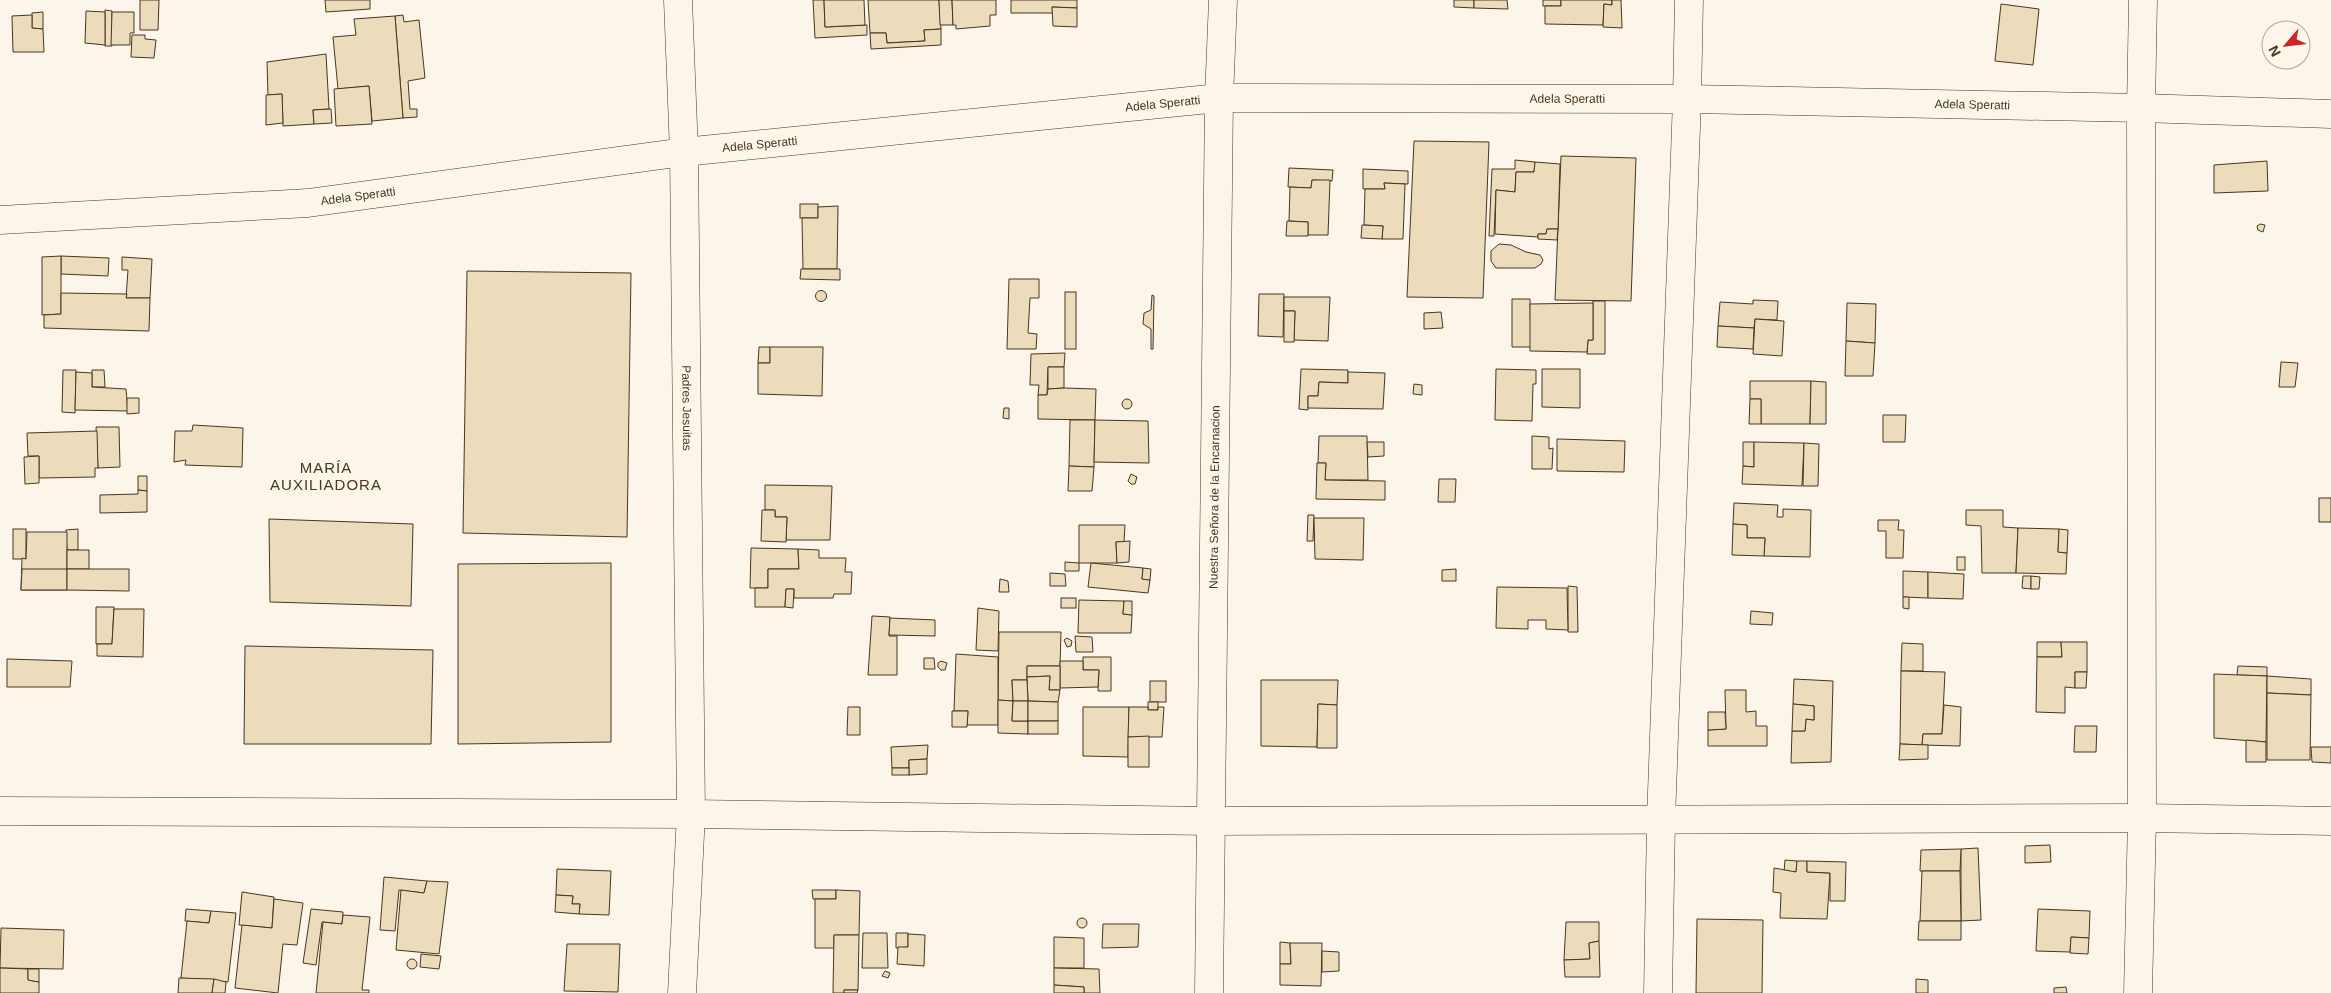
<svg xmlns="http://www.w3.org/2000/svg" width="2331" height="993" font-family="Arial,sans-serif">
	<style>
		.building { fill: #ecdcbc; stroke: #4a3520 }
		.lines { fill: none; stroke-linecap: round; stroke-linejoin: round }
		.minor-casing { stroke: #4a3520; stroke-width: 29 }
		.minor { stroke: #fbf6e9; stroke-width: 28 }
		.labels { text-anchor: middle; dominant-baseline: central; stroke-width: 4; stroke-linejoin: round; paint-order: stroke }
		.street-label { font-size: 12px; fill: #4a3520; stroke: #fbf6e9 }
		.quarter-label { font-size: 15px; letter-spacing: 1px; fill: #4a3520; stroke: #fbf6e9 }
	</style>
	<rect width="100%" height="100%" fill="#fbf6e9"/>
	<g class="building">
		<polygon points="140,0 159,0 158,30 140,30"/>
		<polygon points="325,0 370,0 370,9 326,12"/>
		<polygon points="813,0 824,0 825,27 867,25 867,35 815,38"/>
		<polygon points="824,0 864,0 865,25 825,27"/>
		<polygon points="868,0 939,0 941,29 924,30 925,41 887,43 886,33 870,33"/>
		<polygon points="939,0 952,0 953,25 940,25"/>
		<polygon points="952,0 996,0 996,15 990,15 990,26 956,29 956,25 953,25"/>
		<polygon points="1011,0 1077,0 1077,8 1052,7 1053,13 1011,13"/>
		<polygon points="1454,0 1474,0 1474,8 1454,7"/>
		<polygon points="1474,0 1507,0 1508,9 1474,8"/>
		<rect x="1543" y="0" width="18" height="6"/>
		<polygon points="1561,0 1612,0 1612,5 1604,4 1603,25 1545,24 1545,6 1561,6"/>
		<polygon points="1612,0 1621,0 1622,28 1603,27 1604,4 1612,5"/>
		<polygon points="2001,4 2039,9 2033,65 1995,61"/>
		<polygon points="1052,7 1077,8 1077,27 1053,26"/>
		<polygon points="105,10 112,11 112,46 105,46"/>
		<polygon points="86,11 105,12 105,45 85,43"/>
		<polygon points="43,12 43,29 32,28 32,13"/>
		<polygon points="112,12 134,12 134,33 130,33 130,45 111,45"/>
		<polygon points="32,15 32,28 43,29 44,52 13,52 12,16"/>
		<polygon points="403,15 404,22 419,20 425,78 408,81 410,109 417,109 417,117 403,118 395,16"/>
		<polygon points="395,16 403,118 372,121 369,86 338,89 333,37 356,35 354,19"/>
		<polygon points="941,29 941,45 871,49 870,33 886,33 887,43 925,41 924,30"/>
		<polygon points="132,35 145,35 145,39 156,40 154,58 131,57"/>
		<polygon points="326,54 329,109 313,110 314,124 283,126 282,94 268,95 267,62"/>
		<polygon points="369,86 372,124 336,126 334,89"/>
		<polygon points="282,94 283,123 266,125 266,95"/>
		<polygon points="331,109 332,123 314,124 313,110"/>
		<polygon points="1414,141 1489,142 1483,298 1407,297"/>
		<polygon points="1561,156 1636,158 1631,301 1555,300"/>
		<polygon points="1515,160 1535,162 1534,172 1516,172 1515,192 1496,190 1494,236 1489,236 1492,169 1515,169"/>
		<polygon points="2267,161 2268,191 2214,193 2214,165"/>
		<polygon points="1535,162 1560,164 1558,229 1547,229 1546,234 1538,234 1538,237 1495,234 1496,190 1515,192 1516,172 1534,172"/>
		<polygon points="1289,168 1333,170 1332,181 1312,180 1311,188 1288,187"/>
		<polygon points="1363,169 1408,171 1408,184 1384,183 1385,189 1363,189"/>
		<polygon points="1312,180 1330,180 1328,235 1308,235 1308,222 1289,221 1290,187 1311,188"/>
		<polygon points="1384,183 1405,184 1403,239 1382,239 1383,226 1364,225 1365,189 1385,189"/>
		<rect x="800" y="204" width="18" height="14"/>
		<polygon points="838,206 837,269 803,269 802,218 818,218 818,207"/>
		<polygon points="1287,221 1308,222 1308,236 1286,236"/>
		<polygon points="2260,224 2265,225 2263,232 2258,230 2257,226"/>
		<polygon points="1362,225 1383,226 1382,239 1361,238"/>
		<polygon points="1547,229 1558,229 1557,240 1538,239 1538,234 1546,234"/>
		<polygon points="1499,244 1511,245 1526,252 1540,255 1543,260 1541,264 1535,268 1496,268 1491,261 1491,251"/>
		<polygon points="61,256 109,258 108,276 61,274"/>
		<polygon points="61,256 61,314 42,315 42,257"/>
		<polygon points="122,257 152,259 150,298 126,298 128,270 122,270"/>
		<polygon points="801,269 840,269 840,280 800,279"/>
		<polygon points="467,271 631,273 627,537 463,533"/>
		<polygon points="1009,279 1039,279 1039,298 1030,298 1028,333 1037,334 1036,349 1007,349"/>
		<circle cx="821" cy="296" r="5.5"/>
		<rect x="1065" y="292" width="11" height="57"/>
		<polygon points="61,293 127,294 126,298 150,298 149,331 44,328 44,315 61,314"/>
		<polygon points="1259,294 1284,294 1283,337 1258,336"/>
		<polygon points="1152,295 1154,296 1153,349 1151,349 1151,329 1143,324 1144,313 1151,310"/>
		<polygon points="1284,297 1330,297 1328,341 1294,340 1295,311 1284,311"/>
		<polygon points="1512,299 1530,299 1531,347 1512,347"/>
		<polygon points="1753,300 1778,301 1777,320 1755,319 1754,328 1718,326 1720,302 1753,304"/>
		<polygon points="1593,301 1605,301 1605,354 1587,354 1588,340 1593,340"/>
		<polygon points="1593,303 1593,340 1588,340 1587,352 1530,351 1530,304"/>
		<polygon points="1847,303 1876,304 1875,343 1846,341"/>
		<polygon points="1284,311 1295,311 1294,342 1284,342"/>
		<polygon points="1441,312 1443,328 1424,329 1424,313"/>
		<polygon points="1755,319 1784,321 1782,356 1753,354"/>
		<polygon points="1718,326 1754,328 1753,349 1717,347"/>
		<polygon points="1846,341 1875,343 1873,376 1845,376"/>
		<polygon points="759,347 770,347 770,363 758,363"/>
		<polygon points="770,347 823,347 822,396 758,394 758,363 770,363"/>
		<polygon points="1065,353 1064,367 1048,367 1047,395 1038,395 1039,385 1030,385 1031,354"/>
		<polygon points="2281,362 2298,363 2295,387 2279,387"/>
		<polygon points="1048,367 1064,367 1064,388 1048,389"/>
		<polygon points="1301,369 1348,370 1348,383 1319,382 1318,396 1308,396 1308,410 1299,409"/>
		<polygon points="1496,369 1536,370 1536,384 1533,384 1532,421 1495,420"/>
		<polygon points="1542,369 1580,369 1580,408 1542,407"/>
		<polygon points="63,370 76,370 75,413 62,412"/>
		<polygon points="92,370 104,370 105,387 92,387"/>
		<polygon points="76,372 92,373 92,387 126,389 128,411 75,410"/>
		<polygon points="1348,372 1385,373 1383,409 1308,408 1308,396 1318,396 1319,382 1348,383"/>
		<polygon points="1750,381 1811,381 1810,424 1761,424 1761,399 1750,399"/>
		<polygon points="1811,381 1826,382 1826,424 1810,424"/>
		<polygon points="1414,384 1422,385 1422,395 1413,394"/>
		<polygon points="1064,388 1096,389 1095,420 1038,419 1038,395 1047,395 1048,389"/>
		<polygon points="127,398 139,398 139,413 127,414"/>
		<polygon points="1750,399 1761,399 1761,424 1749,424"/>
		<circle cx="1127" cy="404" r="5"/>
		<polygon points="1004,408 1009,408 1009,419 1003,418"/>
		<polygon points="1883,415 1906,415 1905,442 1883,442"/>
		<polygon points="1070,420 1095,420 1094,467 1069,466"/>
		<polygon points="1095,420 1148,421 1149,463 1094,462"/>
		<polygon points="193,425 243,428 242,467 185,465 186,460 174,462 175,431 192,431"/>
		<polygon points="96,427 119,427 120,467 98,468"/>
		<polygon points="97,431 98,468 95,468 95,477 39,478 39,456 28,456 27,433"/>
		<polygon points="1319,436 1367,436 1368,480 1325,480 1326,463 1318,463"/>
		<polygon points="1532,436 1549,437 1549,449 1553,448 1552,469 1532,469"/>
		<polygon points="1557,439 1625,441 1624,472 1557,471"/>
		<polygon points="1367,442 1384,442 1384,456 1368,457"/>
		<polygon points="1743,442 1754,442 1754,467 1743,466"/>
		<polygon points="1754,442 1804,443 1802,486 1742,484 1743,466 1754,467"/>
		<polygon points="1804,443 1819,444 1818,486 1803,486"/>
		<polygon points="39,456 39,483 25,484 24,457"/>
		<polygon points="1317,463 1326,463 1325,480 1385,481 1385,500 1316,499"/>
		<polygon points="1069,466 1094,467 1092,491 1068,491"/>
		<polygon points="1131,474 1137,477 1135,484 1131,484 1128,481"/>
		<polygon points="138,476 147,476 147,491 138,490"/>
		<polygon points="1439,479 1456,479 1455,502 1438,502"/>
		<polygon points="765,485 832,486 830,540 786,540 787,517 775,517 775,510 765,510"/>
		<polygon points="138,490 147,491 147,512 100,513 100,495 138,494"/>
		<rect x="2319" y="498" width="12" height="24"/>
		<polygon points="1734,503 1778,505 1777,517 1783,517 1783,509 1811,510 1810,557 1764,556 1765,538 1747,538 1747,525 1733,524"/>
		<polygon points="762,510 775,510 775,517 787,517 786,542 761,541"/>
		<polygon points="1966,510 2003,510 2003,527 2018,528 2016,573 1982,573 1981,526 1966,525"/>
		<polygon points="1308,515 1314,515 1313,541 1307,541"/>
		<polygon points="1314,518 1364,518 1363,560 1315,559"/>
		<polygon points="269,519 413,524 411,606 270,602"/>
		<polygon points="1878,520 1899,520 1898,530 1904,530 1903,558 1886,558 1886,531 1878,531"/>
		<polygon points="1733,524 1747,525 1747,538 1765,538 1764,556 1732,555"/>
		<polygon points="1079,525 1125,525 1124,542 1116,542 1117,563 1079,563"/>
		<polygon points="2018,528 2059,529 2058,552 2067,553 2066,574 2016,573"/>
		<rect x="13" y="529" width="13" height="30"/>
		<polygon points="78,529 78,550 67,550 66,530"/>
		<polygon points="2059,529 2068,530 2067,553 2058,552"/>
		<polygon points="27,532 67,532 67,590 21,590 22,558 26,559"/>
		<polygon points="1130,541 1129,562 1117,563 1116,542"/>
		<polygon points="751,548 798,549 799,569 768,569 768,588 750,588"/>
		<polygon points="798,549 819,550 819,558 846,558 845,572 852,572 851,594 834,594 833,598 794,598 794,589 786,589 785,607 755,607 755,588 768,588 768,569 799,569"/>
		<rect x="67" y="550" width="22" height="19"/>
		<rect x="1957" y="557" width="8" height="13"/>
		<polygon points="1065,562 1079,563 1079,571 1065,571"/>
		<polygon points="611,563 611,742 458,744 458,564"/>
		<polygon points="1091,563 1143,568 1142,579 1150,580 1148,593 1088,587"/>
		<polygon points="1143,568 1151,569 1150,580 1142,579"/>
		<polygon points="22,569 67,569 67,590 21,590"/>
		<polygon points="67,569 129,569 129,591 67,590"/>
		<polygon points="1456,569 1456,581 1442,581 1442,570"/>
		<polygon points="1903,571 1928,572 1928,598 1903,597"/>
		<polygon points="1928,572 1964,574 1963,599 1928,598"/>
		<polygon points="1050,573 1065,574 1066,586 1050,586"/>
		<polygon points="2023,576 2031,576 2031,589 2022,588"/>
		<polygon points="2031,576 2040,577 2039,589 2031,589"/>
		<polygon points="1000,579 1008,581 1009,592 999,592"/>
		<polygon points="1568,586 1577,587 1578,632 1568,632"/>
		<polygon points="1497,587 1567,588 1568,630 1546,629 1546,620 1528,620 1528,629 1496,628"/>
		<polygon points="786,589 794,589 793,608 785,607"/>
		<polygon points="1903,597 1909,597 1909,609 1903,608"/>
		<rect x="1061" y="598" width="15" height="10"/>
		<polygon points="1079,600 1124,601 1123,614 1132,615 1131,633 1078,633"/>
		<polygon points="1124,601 1132,601 1132,615 1123,614"/>
		<polygon points="96,607 114,607 112,644 96,644"/>
		<polygon points="978,608 999,611 998,651 976,650"/>
		<polygon points="114,609 144,609 143,657 97,656 97,644 112,644"/>
		<polygon points="1751,611 1773,613 1772,625 1750,624"/>
		<polygon points="872,616 890,617 889,636 897,636 897,675 868,675"/>
		<polygon points="890,618 935,620 935,636 889,635"/>
		<polygon points="999,632 1061,632 1060,666 1027,666 1027,680 1012,680 1013,701 998,700"/>
		<polygon points="1075,636 1092,637 1093,652 1076,652"/>
		<polygon points="1067,638 1072,641 1071,646 1067,647 1064,640"/>
		<polygon points="2037,642 2061,642 2062,657 2037,657"/>
		<polygon points="2061,642 2087,642 2087,672 2075,672 2075,688 2065,687 2065,713 2036,712 2037,657 2062,657"/>
		<polygon points="1902,643 1923,644 1923,671 1901,671"/>
		<polygon points="245,646 433,650 431,744 244,744"/>
		<polygon points="956,654 998,657 998,725 967,725 968,711 954,711"/>
		<polygon points="1083,657 1111,657 1111,691 1098,691 1099,670 1083,670"/>
		<polygon points="924,658 934,658 935,669 924,669"/>
		<polygon points="7,659 72,661 70,687 7,687"/>
		<polygon points="941,661 947,663 945,670 941,670 938,667 938,663"/>
		<polygon points="1060,661 1083,661 1083,670 1099,670 1098,687 1060,688"/>
		<polygon points="1027,666 1060,666 1060,690 1049,690 1050,676 1027,677"/>
		<polygon points="2238,666 2267,667 2267,676 2237,675"/>
		<polygon points="1901,671 1945,672 1942,734 1923,734 1922,745 1900,744"/>
		<polygon points="2075,672 2087,672 2086,688 2075,688"/>
		<polygon points="2214,674 2267,676 2266,742 2214,738"/>
		<polygon points="1050,676 1049,690 1060,690 1058,702 1028,701 1027,677"/>
		<polygon points="2267,676 2311,679 2311,695 2267,693"/>
		<polygon points="1794,679 1833,681 1831,762 1791,763 1792,731 1805,731 1806,719 1814,720 1814,706 1793,704"/>
		<polygon points="1012,680 1027,680 1028,701 1013,701"/>
		<polygon points="1261,680 1338,680 1337,705 1318,704 1317,747 1261,746"/>
		<rect x="1150" y="681" width="16" height="21"/>
		<polygon points="1725,690 1746,690 1746,712 1756,711 1756,726 1767,726 1767,746 1708,746 1708,730 1726,729"/>
		<polygon points="2267,693 2311,695 2310,760 2267,760"/>
		<polygon points="998,700 1013,701 1012,721 1028,721 1028,734 998,733"/>
		<polygon points="1013,701 1028,701 1028,721 1012,721"/>
		<polygon points="1028,701 1058,702 1058,721 1028,721"/>
		<rect x="1148" y="702" width="10" height="8"/>
		<polygon points="1318,704 1337,705 1337,748 1317,748"/>
		<polygon points="1793,704 1814,706 1814,720 1806,719 1805,731 1792,731"/>
		<polygon points="1944,705 1961,707 1960,746 1922,745 1923,734 1942,734"/>
		<polygon points="848,707 860,707 860,735 847,735"/>
		<polygon points="1083,707 1129,707 1128,757 1083,756"/>
		<polygon points="1129,707 1148,707 1148,710 1158,710 1158,707 1164,707 1162,737 1128,737"/>
		<polygon points="952,711 968,711 967,727 952,727"/>
		<polygon points="1708,712 1725,712 1726,729 1708,730"/>
		<rect x="1028" y="721" width="30" height="13"/>
		<polygon points="2075,726 2097,726 2096,752 2074,752"/>
		<polygon points="1149,736 1149,767 1128,767 1128,737"/>
		<polygon points="2246,740 2266,742 2266,762 2246,762"/>
		<polygon points="1900,744 1928,745 1928,759 1899,760"/>
		<polygon points="928,745 927,759 909,760 909,768 892,768 891,747"/>
		<polygon points="2311,747 2331,747 2331,763 2312,762"/>
		<polygon points="927,759 927,774 909,775 909,760"/>
		<rect x="892" y="768" width="17" height="7"/>
		<polygon points="2050,845 2051,862 2025,863 2025,846"/>
		<polygon points="1978,848 1981,920 1961,921 1961,849"/>
		<polygon points="1961,849 1960,871 1920,871 1921,850"/>
		<polygon points="1785,860 1797,861 1796,872 1784,872"/>
		<polygon points="1797,861 1807,861 1807,872 1830,873 1827,919 1780,918 1781,893 1773,892 1774,868 1796,872"/>
		<polygon points="1807,861 1846,862 1845,901 1830,901 1830,873 1807,872"/>
		<polygon points="557,869 611,871 609,915 579,914 580,904 572,904 573,896 556,895"/>
		<polygon points="1922,871 1960,871 1961,921 1920,921"/>
		<polygon points="384,877 427,881 424,893 399,890 395,931 380,930"/>
		<polygon points="427,881 448,882 439,954 396,950 401,890 424,893"/>
		<polygon points="812,890 836,890 836,899 813,899"/>
		<polygon points="836,890 860,891 859,935 834,935 834,948 815,948 815,899 836,899"/>
		<polygon points="242,892 274,897 272,928 239,925"/>
		<polygon points="556,895 573,896 572,904 580,904 579,914 555,912"/>
		<polygon points="274,899 303,903 297,945 283,944 278,993 235,988 242,925 272,928"/>
		<polygon points="186,909 211,911 209,923 185,921"/>
		<polygon points="311,909 343,912 342,924 322,922 316,965 303,963"/>
		<polygon points="2038,909 2090,911 2089,938 2071,937 2070,952 2036,951"/>
		<polygon points="211,911 236,913 228,982 181,978 187,921 209,923"/>
		<polygon points="343,915 370,917 362,990 369,990 369,993 316,993 323,922 342,924"/>
		<circle cx="1082" cy="923" r="5"/>
		<polygon points="1697,919 1763,920 1762,993 1696,993"/>
		<polygon points="1919,921 1961,921 1961,940 1918,940"/>
		<polygon points="1566,922 1599,922 1599,941 1589,943 1590,959 1564,960"/>
		<polygon points="1103,924 1139,924 1138,947 1102,948"/>
		<polygon points="1,928 64,930 63,969 0,968"/>
		<polygon points="863,933 887,933 888,968 862,968"/>
		<polygon points="896,933 908,933 908,947 896,948"/>
		<polygon points="908,934 925,935 924,966 897,964 898,947 908,947"/>
		<polygon points="834,935 859,935 858,990 844,990 844,993 833,993"/>
		<polygon points="1054,937 1084,938 1084,968 1054,968"/>
		<polygon points="2071,937 2089,938 2088,954 2070,953"/>
		<polygon points="1599,941 1600,977 1565,977 1564,960 1590,959 1589,943"/>
		<polygon points="1280,942 1290,943 1291,964 1280,964"/>
		<polygon points="1290,943 1322,943 1321,986 1280,985 1280,964 1291,964"/>
		<polygon points="567,944 620,944 618,992 564,991"/>
		<polygon points="1322,951 1339,952 1339,971 1322,972"/>
		<polygon points="421,954 441,956 439,969 420,967"/>
		<circle cx="412" cy="964" r="5"/>
		<polygon points="0,968 28,969 28,980 39,982 39,993 0,993"/>
		<polygon points="1054,968 1099,969 1100,993 1084,993 1084,987 1054,985"/>
		<polygon points="28,969 39,969 39,982 28,980"/>
		<polygon points="885,971 890,973 888,978 882,976"/>
		<polygon points="179,978 214,979 212,993 178,993"/>
		<polygon points="214,979 226,982 225,993 212,993"/>
		<polygon points="1916,979 1928,980 1928,993 1916,993"/>
		<polygon points="1054,985 1084,987 1084,993 1054,993"/>
		<polygon points="2066,987 2067,993 2054,993 2054,988"/>
		<polygon points="844,990 858,990 857,993 844,993"/>
	</g>
	<g class="lines">
		<defs>
			<g id="minor">
				<path id="s1" d="M678 0 684 152 691 814 682 993"/>
				<path id="s2" d="M0 220 308 203 684 152 1219 98 1687 99 2141 108 2331 114"/>
				<polyline points="0,811 691,814 1211,821 2142,818 2331,821"/>
				<path id="s3" d="M1209 993 1219 98 1223 0"/>
				<polyline points="1658,993 1661,820 1687,99 1689,0"/>
				<polyline points="2138,993 2142,818 2141,108 2143,0"/>
			</g>
		</defs>
		<use href="#minor" class="minor-casing"/>
		<use href="#minor" class="minor"/>
	</g>
	<g class="labels">
		<g class="street-label">
			<text stroke="none"><textPath href="#s2" startOffset="1574">Adela Speratti</textPath></text>
			<text stroke="none"><textPath href="#s2" startOffset="1169">Adela Speratti</textPath></text>
			<text stroke="none"><textPath href="#s2" startOffset="1979">Adela Speratti</textPath></text>
			<text stroke="none"><textPath href="#s2" startOffset="764">Adela Speratti</textPath></text>
			<text stroke="none"><textPath href="#s2" startOffset="359">Adela Speratti</textPath></text>
			<text stroke="none"><textPath href="#s1" startOffset="408">Padres Jesuitas</textPath></text>
			<text stroke="none"><textPath href="#s3" startOffset="496">Nuestra Señora de la Encarnacion</textPath></text>
		</g>
		<g class="quarter-label">
			<text x="326" y="467">MARÍA<tspan x="326" dy="17">AUXILIADORA</tspan></text>
		</g>
	</g>
	<g transform="translate(2286 45) rotate(242)"><circle r="24" fill="#fbf6e9" stroke="#b4a999"/>
	<path d="M0-4L9 19L0 12L-9 19Z" fill="#c62828"/>
	<text y="-8" font-size="14" font-weight="bold" text-anchor="middle" fill="#4a3520">N</text>
	</g>
</svg>
